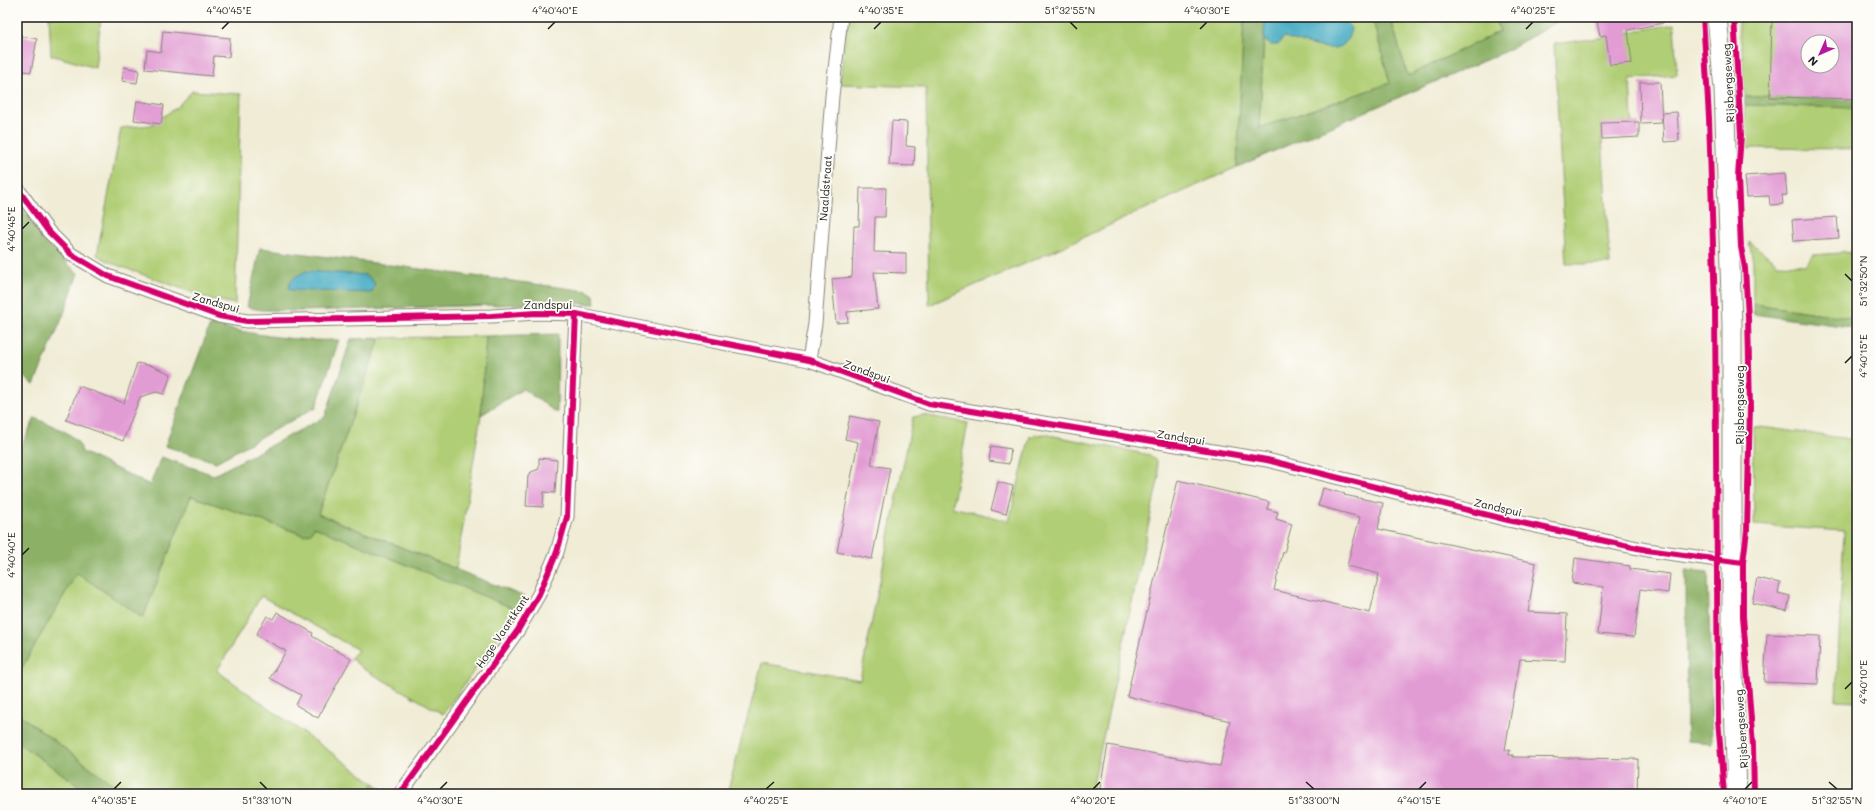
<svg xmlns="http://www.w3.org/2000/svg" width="1874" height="811" font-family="Mali,sans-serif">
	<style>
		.green { fill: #b0ce75; stroke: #667548 }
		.forest { fill: #8cb166; stroke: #546641 }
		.water { fill: #42aac2; stroke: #2f636f }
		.building { fill: #e29cd4; fill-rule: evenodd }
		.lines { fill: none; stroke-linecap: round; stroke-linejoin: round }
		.minor-casing { stroke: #868479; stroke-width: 15 }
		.secondary-casing { stroke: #868479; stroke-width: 21 }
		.minor { stroke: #fff; stroke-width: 13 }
		.secondary { stroke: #fff; stroke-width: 19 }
		.cycleway-casing { stroke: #fdfcf7; stroke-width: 8 }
		.cycleway { stroke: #d6006c; stroke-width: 6 }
		.ticks { fill: none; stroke: #1c1c1c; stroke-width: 1.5 }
		.labels { text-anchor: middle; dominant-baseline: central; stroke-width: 3.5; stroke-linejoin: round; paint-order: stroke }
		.street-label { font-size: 11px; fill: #1c1c1c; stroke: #fdfcf7 }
		.neatline { fill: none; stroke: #1c1c1c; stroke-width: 1.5 }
		.ticks-label { font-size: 10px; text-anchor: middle; fill: #1c1c1c }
	</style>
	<rect width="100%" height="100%" fill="#fdfcf7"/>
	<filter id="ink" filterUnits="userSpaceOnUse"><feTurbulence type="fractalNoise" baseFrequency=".025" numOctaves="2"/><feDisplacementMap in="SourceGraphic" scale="8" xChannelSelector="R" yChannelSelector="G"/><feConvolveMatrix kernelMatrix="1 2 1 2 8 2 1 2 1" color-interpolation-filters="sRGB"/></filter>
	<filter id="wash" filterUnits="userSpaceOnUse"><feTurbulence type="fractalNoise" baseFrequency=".012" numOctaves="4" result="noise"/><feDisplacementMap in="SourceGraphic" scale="16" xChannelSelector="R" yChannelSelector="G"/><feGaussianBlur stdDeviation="0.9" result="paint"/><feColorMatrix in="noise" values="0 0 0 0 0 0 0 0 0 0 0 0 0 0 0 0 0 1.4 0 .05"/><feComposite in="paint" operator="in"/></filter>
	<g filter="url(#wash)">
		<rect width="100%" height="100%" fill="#f0ecd6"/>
		<g class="green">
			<polygon points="49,17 101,17 95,68 51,55"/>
			<polygon points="847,17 1244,17 1237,167 1029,262 929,305 926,87 840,84"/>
			<path d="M1289 17H1318C1309 22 1298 25 1289 17Z"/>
			<polygon points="1341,17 1372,17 1391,83 1259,128 1264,40 1271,45 1284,37 1296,40 1346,22"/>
			<polygon points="1390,17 1493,17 1500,31 1408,76"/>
			<polygon points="1737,17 1775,17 1774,96 1745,97 1742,49"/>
			<polygon points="1674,24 1677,75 1630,79 1632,123 1601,124 1610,264 1566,264 1554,44 1599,38"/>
			<polygon points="192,91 241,94 235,304 210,299 114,264 97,255 121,128 151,125 177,107"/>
			<polygon points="1745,105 1857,108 1856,149 1744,148"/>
			<polygon points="1749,241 1778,264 1805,265 1813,255 1854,252 1852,318 1753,304 1753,262"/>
			<polygon points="486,336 481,415 456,569 318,514 380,338"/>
			<polygon points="923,415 968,423 952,507 1009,521 1030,436 1044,434 1150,455 1156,461 1159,476 1091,794 727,794 762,663 860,680 913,417"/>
			<polygon points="1753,426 1857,440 1857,701 1836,700 1844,531 1754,525"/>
			<polygon points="191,496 304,535 314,526 518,610 443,714 362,668 351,658 358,650 261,596 217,671 374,783 366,794 126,794 17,713 17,676 77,572 143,618"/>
			<polygon points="17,742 91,794 17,794"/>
		</g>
		<g class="forest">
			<polygon points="1244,17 1265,17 1259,128 1390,83 1372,17 1390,17 1408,76 1500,31 1493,17 1512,17 1515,23 1524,17 1566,17 1502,53 1237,167"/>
			<polygon points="1774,96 1857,98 1857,149 1857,108 1745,105 1745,97"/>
			<path d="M17 201C35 227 53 253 78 273L63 316 34 385 17 371Z"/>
			<polygon points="260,248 588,291 594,295 595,304 558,303 299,311 261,310 247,307"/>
			<polygon points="1854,252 1857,252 1857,328 1753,314 1753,304 1852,318"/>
			<path d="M210 325C253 334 295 342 339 340L316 407 216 462 165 446Z"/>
			<polygon points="558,334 557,413 523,389 481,415 486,336"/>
			<path d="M380 338 318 514 525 597 518 610 314 527 311 533 304 535 191 496 143 618 77 573 17 676V455L35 418C51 426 79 433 82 452L150 485 161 457 214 475 325 417 351 339Z"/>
			<polygon points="1686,570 1708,572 1712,743 1687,741"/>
			<polygon points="17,713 126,794 91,794 17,742"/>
			<polygon points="374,783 386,792 385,794 366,794"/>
		</g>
		<g class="water">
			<path d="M1265 17H1289C1300 27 1309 18 1320 17 1327 17 1334 17 1341 17L1351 28C1350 34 1348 41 1343 45 1331 54 1298 41 1284 37L1278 45H1271L1264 40Z"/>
			<path d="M307 271 366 275 375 283 372 293 289 290C289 278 298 275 307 271Z"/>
		</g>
		<g id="blocks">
			<g class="building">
				<polygon points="1596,17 1663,17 1663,23 1628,30 1632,63 1610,65 1606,35 1600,36"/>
				<path d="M1772 17H1857V99L1770 97ZM1808 42H1832V66H1808Z"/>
				<polygon points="163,31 230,38 229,57 214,56 212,76 145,69 147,50 161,52"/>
				<polygon points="17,35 37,39 31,72 17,70"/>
				<polygon points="124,67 139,70 137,83 122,81"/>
				<polygon points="1640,82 1660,82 1662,123 1641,124"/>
				<polygon points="137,101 164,105 161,124 134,120"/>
				<polygon points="1677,112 1679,141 1664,142 1662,113"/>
				<polygon points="892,121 907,122 906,146 915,147 914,166 889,165"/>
				<polygon points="1639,122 1639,137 1602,139 1601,123"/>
				<polygon points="1785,173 1787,195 1782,195 1783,204 1770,205 1769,196 1747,197 1745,176"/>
				<polygon points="860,188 886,188 885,217 875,217 874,252 906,253 906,273 874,272 878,309 847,312 848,322 836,323 832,279 852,277 854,226 859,226"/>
				<polygon points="1837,217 1839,238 1794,241 1792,220"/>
				<polygon points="137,363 152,366 171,374 164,394 156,392 140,397 123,441 66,420 79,386 124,403"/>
				<polygon points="850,416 879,422 871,465 890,468 872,559 837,552 858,442 845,439"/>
				<polygon points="991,446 1011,449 1009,464 989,461"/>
				<polygon points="539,458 557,460 555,493 544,492 543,507 526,506 528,475 531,472 539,469"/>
				<polygon points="1178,480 1269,502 1267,509 1278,512 1276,519 1292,524 1284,553 1283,552 1274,590 1370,613 1379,574 1347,566 1360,517 1318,506 1323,488 1345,494 1344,495 1383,503 1378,529 1536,563 1528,612 1567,614 1565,661 1520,659 1505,750 1510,750 1509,755 1513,755 1513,757 1638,759 1637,794 1099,794 1108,745 1220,766 1230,721 1127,696"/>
				<polygon points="998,482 1013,486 1006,514 991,510"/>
				<polygon points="1575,558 1630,566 1630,569 1670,574 1668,593 1640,589 1634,637 1598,634 1603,587 1572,583"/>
				<polygon points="1757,578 1780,583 1778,593 1790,596 1787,611 1752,603"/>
				<polygon points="277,612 313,633 312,636 351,659 318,718 296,705 301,695 270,678 286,651 256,635 267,616 273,619"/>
				<polygon points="1767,634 1820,636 1818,684 1764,682"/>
			</g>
		</g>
	</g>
	<g filter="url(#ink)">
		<use href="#blocks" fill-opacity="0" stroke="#868479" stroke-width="1"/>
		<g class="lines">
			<defs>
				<g id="minor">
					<polyline points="17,188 48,231 71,254 108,276 219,316 247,321 491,316 536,313 576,314 809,360 929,404 1267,460 1508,520 1647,550 1732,562"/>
					<polyline points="809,360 815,324 832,96 841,17"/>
					<polyline points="400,794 518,630 539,594 557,552 567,517 576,314"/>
				</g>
				<polyline id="secondary" points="1717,17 1724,89 1732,325 1732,639 1737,794"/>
			</defs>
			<use href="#minor" class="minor-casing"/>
			<use href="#secondary" class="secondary-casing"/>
			<use href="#minor" class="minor"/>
			<use href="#secondary" class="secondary"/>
			<defs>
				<g id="cycleway">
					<polyline points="1703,17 1709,118 1715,308 1718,719 1724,794"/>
					<polyline points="1734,17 1741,135 1738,177 1741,247 1745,268 1748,317 1750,407 1747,530 1743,563 1743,616 1753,745 1754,794"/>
					<polyline points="17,188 48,231 71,254 108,276 219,316 247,321 491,316 536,313 576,314 809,360 929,404 1267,460 1508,520 1647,550 1743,563"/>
					<polyline points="400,794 518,630 539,594 557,552 567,517 576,314"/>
				</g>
			</defs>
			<use href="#cycleway" class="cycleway-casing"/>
			<use href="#cycleway" class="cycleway"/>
		</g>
	</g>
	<path class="ticks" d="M1070 22 1077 29M222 29 229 22M548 29 555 22M874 29 881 22M1200 29 1207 22M1526 29 1533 22M22 229 29 222M1845 274 1852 281M1845 363 1852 356M22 555 29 548M1845 689 1852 682M260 782 267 789M1306 782 1314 789M1829 782 1837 789M114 789 121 782M440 789 447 782M766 789 774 782M1093 789 1100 782M1419 789 1426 782M1745 789 1752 782"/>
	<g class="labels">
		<g class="street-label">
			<text transform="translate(1728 83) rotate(-93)">Rijsbergseweg</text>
			<text transform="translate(825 188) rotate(-86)">Naaldstraat</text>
			<text transform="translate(216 302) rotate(16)">Zandspui</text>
			<text x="548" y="304">Zandspui</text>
			<text transform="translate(867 371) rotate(20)">Zandspui</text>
			<text transform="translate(1739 405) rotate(-90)">Rijsbergseweg</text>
			<text transform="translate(1181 437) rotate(9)">Zandspui</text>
			<text transform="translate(1498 507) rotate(13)">Zandspui</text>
			<text transform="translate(502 631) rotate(-56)">Hoge Vaartkant</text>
			<text transform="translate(1741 729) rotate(-94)">Rijsbergseweg</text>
		</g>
	</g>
	<rect width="1874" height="811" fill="none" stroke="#fdfcf7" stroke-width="44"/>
	<g transform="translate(1820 54) rotate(225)"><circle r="19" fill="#fdfcf7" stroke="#a3a29f"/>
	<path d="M0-3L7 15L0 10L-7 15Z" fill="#b5179e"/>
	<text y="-6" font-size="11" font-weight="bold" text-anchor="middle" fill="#1c1c1c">N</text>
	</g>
	<rect x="22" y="22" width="1830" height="767" class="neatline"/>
	<g class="ticks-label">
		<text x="229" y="14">4°40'45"E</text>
		<text x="555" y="14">4°40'40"E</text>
		<text x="881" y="14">4°40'35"E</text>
		<text x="1070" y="14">51°32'55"N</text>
		<text x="1207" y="14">4°40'30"E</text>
		<text x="1533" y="14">4°40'25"E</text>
		<text transform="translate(11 229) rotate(-90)" y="4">4°40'45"E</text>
		<text transform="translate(1863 281) rotate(-90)" y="4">51°32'50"N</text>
		<text transform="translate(1863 356) rotate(-90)" y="4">4°40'15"E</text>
		<text transform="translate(11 555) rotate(-90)" y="4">4°40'40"E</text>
		<text transform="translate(1863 682) rotate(-90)" y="4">4°40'10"E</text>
		<text x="114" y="804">4°40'35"E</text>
		<text x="267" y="804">51°33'10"N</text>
		<text x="440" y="804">4°40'30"E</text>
		<text x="766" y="804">4°40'25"E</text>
		<text x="1093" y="804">4°40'20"E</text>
		<text x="1314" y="804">51°33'00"N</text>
		<text x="1419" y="804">4°40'15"E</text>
		<text x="1745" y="804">4°40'10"E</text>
		<text x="1837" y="804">51°32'55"N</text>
	</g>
</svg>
